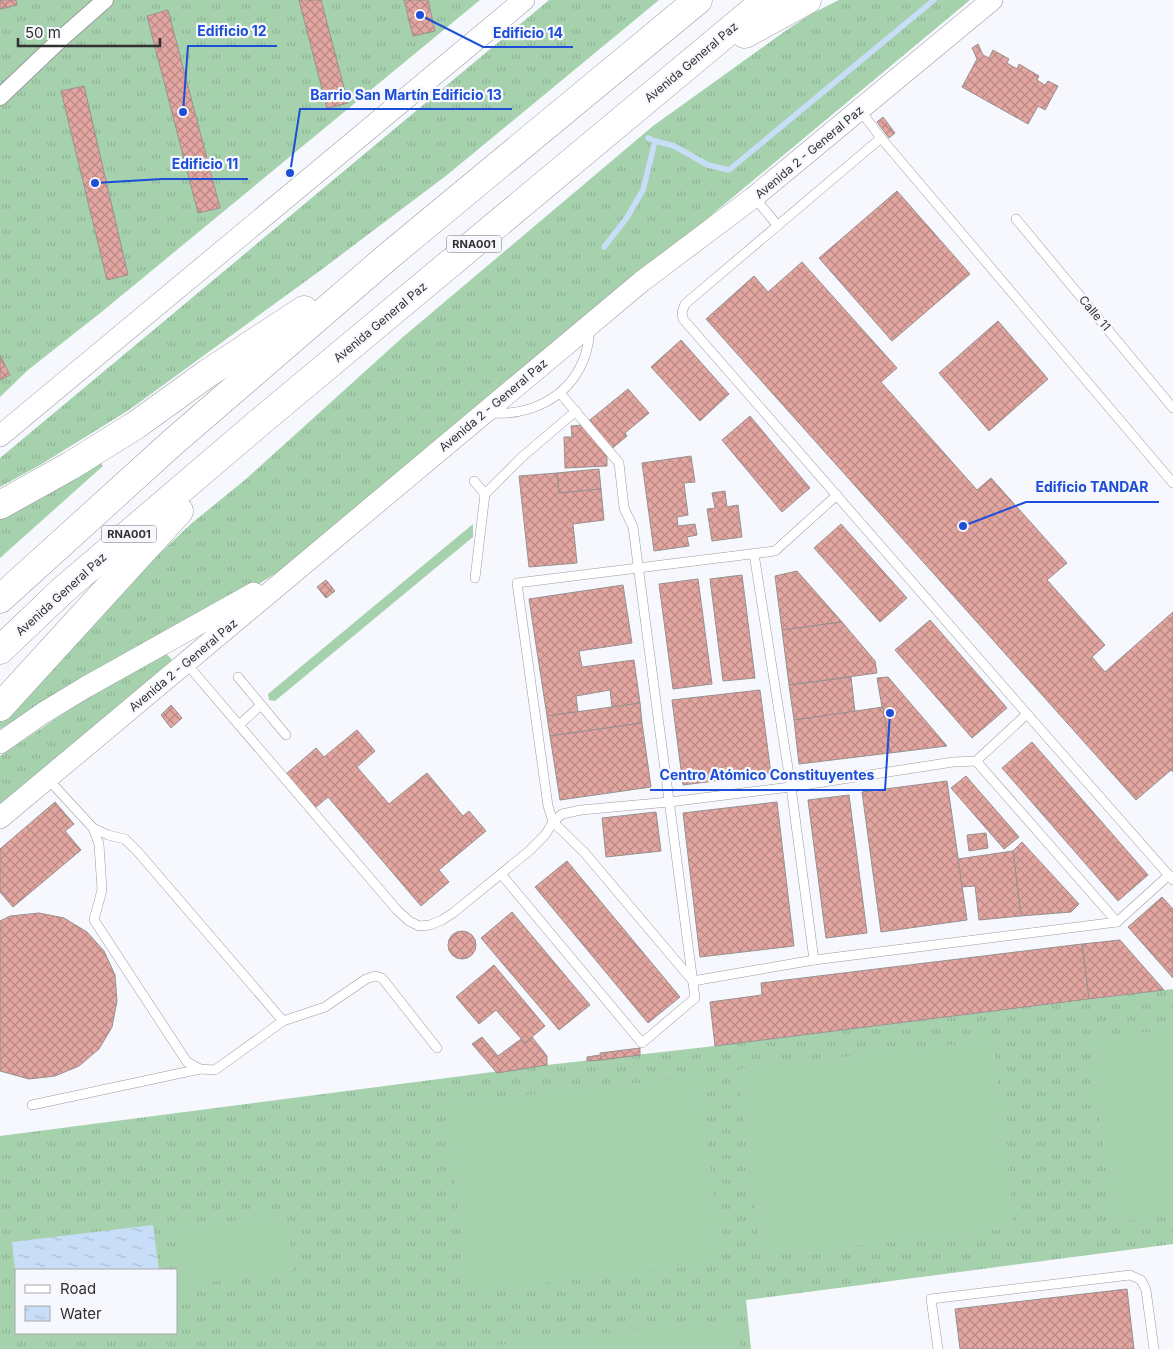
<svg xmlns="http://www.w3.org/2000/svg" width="1173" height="1349" font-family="Inter,sans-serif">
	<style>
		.grass { fill: url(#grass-tufts); fill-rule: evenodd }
		.pitch { fill: #a5d1ad }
		.water { fill: url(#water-ripples) }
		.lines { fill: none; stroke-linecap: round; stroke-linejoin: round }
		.stream { stroke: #c7ddf8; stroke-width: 5.5 }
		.building { fill: url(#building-cross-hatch); stroke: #969190 }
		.service-casing { stroke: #9c9ca1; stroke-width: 10 }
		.minor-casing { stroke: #9c9ca1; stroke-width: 18 }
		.tertiary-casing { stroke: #9c9ca1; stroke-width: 22 }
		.motorway-casing { stroke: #9c9ca1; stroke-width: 29 }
		.service { stroke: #fff; stroke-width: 9 }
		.minor { stroke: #fff; stroke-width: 16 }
		.tertiary { stroke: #fff; stroke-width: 21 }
		.motorway { stroke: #fff; stroke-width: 28 }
		.labels { text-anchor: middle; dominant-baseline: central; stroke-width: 4.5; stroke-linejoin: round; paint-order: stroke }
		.shield { fill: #f7f8fd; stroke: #6c6d70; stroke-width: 1 }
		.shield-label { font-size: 11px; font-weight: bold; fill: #313133 }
		.street-label { font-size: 12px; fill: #313133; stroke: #f7f8fd }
		.leader { fill: none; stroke: #1d4ed8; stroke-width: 2 }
		.callout-dot { fill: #1d4ed8; stroke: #f7f8fd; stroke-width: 2 }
		.callout-label { font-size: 14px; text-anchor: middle; font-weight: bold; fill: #1d4ed8; stroke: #f7f8fd; stroke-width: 4.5; stroke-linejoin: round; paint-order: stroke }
	</style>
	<defs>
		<pattern id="grass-tufts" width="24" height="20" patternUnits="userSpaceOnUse" patternTransform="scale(1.25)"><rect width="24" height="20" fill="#a5d1ad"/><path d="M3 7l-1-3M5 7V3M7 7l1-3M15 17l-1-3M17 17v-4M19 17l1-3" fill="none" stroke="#8eb495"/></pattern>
		<pattern id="water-ripples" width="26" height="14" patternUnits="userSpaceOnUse" patternTransform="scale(1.25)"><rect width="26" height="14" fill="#c7ddf8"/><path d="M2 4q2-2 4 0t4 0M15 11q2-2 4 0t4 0" fill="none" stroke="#abbed5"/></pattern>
		<pattern id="building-cross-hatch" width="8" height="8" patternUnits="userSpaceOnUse" patternTransform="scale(1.25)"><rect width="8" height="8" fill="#e3a6a1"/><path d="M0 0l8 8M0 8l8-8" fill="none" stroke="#b98884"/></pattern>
	</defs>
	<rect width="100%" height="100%" fill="#f7f8fd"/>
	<g class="grass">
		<path d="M16 0H404L413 36 435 30 428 0H480L104 310 28 370 0 397V380L10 375 0 356V9L17 5ZM168 10 220 208 198 213 147 16ZM83 86 128 275 107 280 61 91Z"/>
		<polygon points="549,0 659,0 447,175 321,270 129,410 40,465 0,487 0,458"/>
		<polygon points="839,0 970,0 294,562 249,590 27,713 0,729 0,721 42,675 146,566 192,523 246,479 403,337 653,126 788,29 813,13"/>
		<polygon points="100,461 103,466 0,558 0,518"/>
		<polygon points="473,524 473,537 275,701 269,700 268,694"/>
		<polygon points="165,652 172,660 0,807 0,756 94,693"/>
		<path d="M1173 989V1244L746 1300 751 1349H0V1136L547 1065 715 1046ZM16 1270H176V1333H16Z"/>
	</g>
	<g class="pitch">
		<polygon points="1173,1029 1173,1215 1113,1223 1090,1039"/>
		<polygon points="993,1040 1015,1228 760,1257 738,1069"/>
		<polygon points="700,1076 722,1263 467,1292 445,1104"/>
		<polygon points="286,1213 294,1271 181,1286 174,1229"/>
		<polygon points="737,1319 740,1349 498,1349 497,1345"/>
	</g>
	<polygon class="water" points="153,1225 159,1270 16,1270 16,1278 12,1242"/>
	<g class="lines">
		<g class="stream">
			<polyline points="648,138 655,141 674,146 708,165 729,170 934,0"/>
			<polyline points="604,247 626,219 643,190 655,141"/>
		</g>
	</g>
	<g class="building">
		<polygon points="0,0 16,0 17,5 0,9"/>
		<polygon points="299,0 321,0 348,103 327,108"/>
		<polygon points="404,0 428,0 435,31 413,36"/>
		<polygon points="168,10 220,208 198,213 147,16"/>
		<polygon points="978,44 983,55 989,58 993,50 1009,59 1007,63 1017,69 1019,64 1039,76 1037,80 1045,85 1048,81 1058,86 1045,110 1038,106 1028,124 962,87 977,59 972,48"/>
		<polygon points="84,86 128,275 107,280 61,91"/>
		<polygon points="883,117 895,133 889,138 877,122"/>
		<polygon points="897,191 970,274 892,341 819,258"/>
		<polygon points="802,262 897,368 881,382 977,490 991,478 1067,563 1047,580 1105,645 1092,657 1105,672 1173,612 1173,772 1171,770 1136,800 706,319 754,276 768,292"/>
		<polygon points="998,321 1048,379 989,431 939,373"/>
		<polygon points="681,340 729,394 700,421 651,367"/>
		<polygon points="0,355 10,375 0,380"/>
		<polygon points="628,389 649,413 625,433 627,436 603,456 580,428"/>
		<polygon points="750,416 810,488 782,512 722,440"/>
		<polygon points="583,425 607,453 607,466 565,468 564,437 572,437 571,426"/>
		<polygon points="691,456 695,482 684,483 688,515 677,517 678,526 695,524 697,535 687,537 689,546 654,551 642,463"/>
		<polygon points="599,469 601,489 559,493 557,473"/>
		<polygon points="557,473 559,493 601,489 604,520 573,524 577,563 529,567 519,476"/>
		<polygon points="725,491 727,507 738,505 742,537 712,541 707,509 715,508 712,493"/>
		<polygon points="841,524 907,598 880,622 814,548"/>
		<polygon points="797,571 842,622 782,630 775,576"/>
		<polygon points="742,575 755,678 723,681 710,579"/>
		<polygon points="698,579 712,684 673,689 659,584"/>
		<polygon points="326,580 335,591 326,598 317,587"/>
		<polygon points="623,585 632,643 579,651 582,667 634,660 640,703 612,707 610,690 576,696 578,712 547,716 529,599"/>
		<polygon points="930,620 1007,708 972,738 895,650"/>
		<polygon points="842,622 875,661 877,673 789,685 782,630"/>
		<polygon points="851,677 855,712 794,720 789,685"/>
		<polygon points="888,677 947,746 890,753 877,678"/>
		<polygon points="760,690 771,774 683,785 672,700"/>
		<polygon points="640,703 642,723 550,736 547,716"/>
		<polygon points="171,705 182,718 171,728 161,715"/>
		<polygon points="883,707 890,753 799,764 794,720"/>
		<polygon points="642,723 651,787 560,800 550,736"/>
		<polygon points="357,730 375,751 357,767 389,804 427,773 463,816 469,811 486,831 439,870 449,882 421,906 328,797 315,808 286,774 316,748 324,757"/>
		<polygon points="1032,742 1148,875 1118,901 1002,768"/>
		<polygon points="966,776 1019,837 1004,849 951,788"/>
		<polygon points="947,781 967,920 881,932 862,792"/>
		<polygon points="849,795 867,933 826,938 808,800"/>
		<polygon points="55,802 74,824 65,831 81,850 13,907 0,892 0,849"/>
		<polygon points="777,802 794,946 700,957 683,813"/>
		<polygon points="656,812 661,851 606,857 602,818"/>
		<polygon points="986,833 988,848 969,851 967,835"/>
		<polygon points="1022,842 1079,904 1071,912 1021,916 1013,851"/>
		<polygon points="1013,851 1021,916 979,920 975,886 962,887 958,859"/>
		<polygon points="567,861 680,997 648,1023 535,887"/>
		<polygon points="1162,897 1173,909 1173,978 1128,927"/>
		<polygon points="512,912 590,1005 559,1030 481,938"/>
		<polygon points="39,913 64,918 87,932 104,951 115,975 117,1001 112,1027 99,1049 79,1066 55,1076 29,1079 0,1071 0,921 10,916"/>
		<circle cx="462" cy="945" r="14"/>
		<polygon points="1120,940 1164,990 1089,999 1082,944"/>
		<polygon points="1082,944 1089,999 715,1046 710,1002 762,995 761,983"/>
		<polygon points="494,965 545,1026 525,1043 496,1010 479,1024 456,997"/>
		<polygon points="482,1037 498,1056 521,1039 525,1043 532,1037 547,1056 547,1065 497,1073 472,1044"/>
		<polygon points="640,1048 640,1055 601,1060 600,1053"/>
		<polygon points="600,1055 601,1060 587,1061 587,1057"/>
		<polygon points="1127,1289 1134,1349 960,1349 955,1309"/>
	</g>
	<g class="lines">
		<defs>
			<g id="service">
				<polyline points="860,110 881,138 1173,483"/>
				<polyline points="881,138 685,304 682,312 683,319 1027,714 1173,880"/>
				<polyline points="754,197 778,226"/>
				<polyline points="1016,219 1173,408"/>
				<path d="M490 413C529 416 567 399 583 361 588 350 589 339 590 327"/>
				<polyline points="474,481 485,494 475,578"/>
				<polyline points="485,494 522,457 576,411"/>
				<polyline points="754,554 791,787 814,960"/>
				<polyline points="186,663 397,910 409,921 419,926 430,925 442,920 453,913 529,851 545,835 553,822 562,814 581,810 669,802 791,787 953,762 976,761 1027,714"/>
				<polyline points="238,677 286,735"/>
				<polyline points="239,725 261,705"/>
				<polyline points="976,761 1117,922"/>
				<polyline points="47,778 93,828 108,835 125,839 138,852 283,1021"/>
				<polyline points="93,828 99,844 102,890 94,920 187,1062 200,1069 215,1070 283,1021 325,1007 366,979 375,976 382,978 437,1048"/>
				<polyline points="501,874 642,1043 695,998 633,527 624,508 619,463 560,393"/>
				<polyline points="692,980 584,852 553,822 548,806 517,583 775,551 837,495"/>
				<polyline points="693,981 814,960 1117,922 1169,875"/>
				<polyline points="32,1105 200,1069"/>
				<polyline points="938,1349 931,1299 1130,1275 1141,1280 1146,1290 1154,1349"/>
			</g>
			<polyline id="minor" points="0,97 63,37 105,0"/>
			<g id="tertiary">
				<polyline points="0,436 524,0"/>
				<polyline points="0,743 43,713 86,687 254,593"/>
				<polyline points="0,818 641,282 754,197 992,0"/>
			</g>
			<g id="motorway">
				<polyline points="745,34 807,0"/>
				<polyline points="0,505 70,466 136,425 208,373 304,310"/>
				<polyline points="0,599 172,443 391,254 698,0"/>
				<polyline points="0,650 63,590 261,421 766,0"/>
				<polyline points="0,707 179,511"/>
			</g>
		</defs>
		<use href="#service" class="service-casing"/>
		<use href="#minor" class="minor-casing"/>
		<use href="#tertiary" class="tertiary-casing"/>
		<use href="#motorway" class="motorway-casing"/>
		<use href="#service" class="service"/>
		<use href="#minor" class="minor"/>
		<use href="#tertiary" class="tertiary"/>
		<use href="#motorway" class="motorway"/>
	</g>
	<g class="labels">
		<g class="shield">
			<rect x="446.5" y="235.5" width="55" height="17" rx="4"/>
			<rect x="101.5" y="525.5" width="55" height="17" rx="4"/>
		</g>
		<g class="shield-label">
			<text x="474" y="244">RNA001</text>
			<text x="129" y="534">RNA001</text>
		</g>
		<g class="street-label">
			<text transform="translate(691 62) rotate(-40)">Avenida General Paz</text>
			<text transform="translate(809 152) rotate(-40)">Avenida 2 - General Paz</text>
			<text transform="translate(1095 313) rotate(50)">Calle 11</text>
			<text transform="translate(380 322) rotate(-40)">Avenida General Paz</text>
			<text transform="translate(493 405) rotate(-40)">Avenida 2 - General Paz</text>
			<text transform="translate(61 594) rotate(-42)">Avenida General Paz</text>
			<text transform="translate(183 665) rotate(-40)">Avenida 2 - General Paz</text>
		</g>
	</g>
	<path class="leader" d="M183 112L188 46H277M420 15L483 47H573M290 173L300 109H512M95 183L162 179H248M963 526L1026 502H1159M890 713L885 790H650"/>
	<g class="callout-dot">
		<circle cx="183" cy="112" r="5"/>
		<circle cx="420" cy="15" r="5"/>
		<circle cx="290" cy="173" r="5"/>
		<circle cx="95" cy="183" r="5"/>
		<circle cx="963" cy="526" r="5"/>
		<circle cx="890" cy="713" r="5"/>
	</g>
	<g class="callout-label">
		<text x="232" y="36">Edificio 12</text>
		<text x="528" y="38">Edificio 14</text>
		<text x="406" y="100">Barrio San Martín Edificio 13</text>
		<text x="205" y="169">Edificio 11</text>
		<text x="1092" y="492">Edificio TANDAR</text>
		<text x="767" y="780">Centro Atómico Constituyentes</text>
	</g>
	<rect x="15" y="1269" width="162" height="65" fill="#f7f8fd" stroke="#a8a8ac"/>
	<rect x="25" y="1285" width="25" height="8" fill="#ffffff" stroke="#a8a8ac"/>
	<text x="60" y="1294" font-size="15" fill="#313133">Road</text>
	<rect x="25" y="1306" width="25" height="15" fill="url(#water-ripples)" stroke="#a8a8ac"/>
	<text x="60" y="1319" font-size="15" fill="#313133">Water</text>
	<path d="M18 38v8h142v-8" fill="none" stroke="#313133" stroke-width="2.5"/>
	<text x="25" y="38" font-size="15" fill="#313133" stroke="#f7f8fd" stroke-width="4" paint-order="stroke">50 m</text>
</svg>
